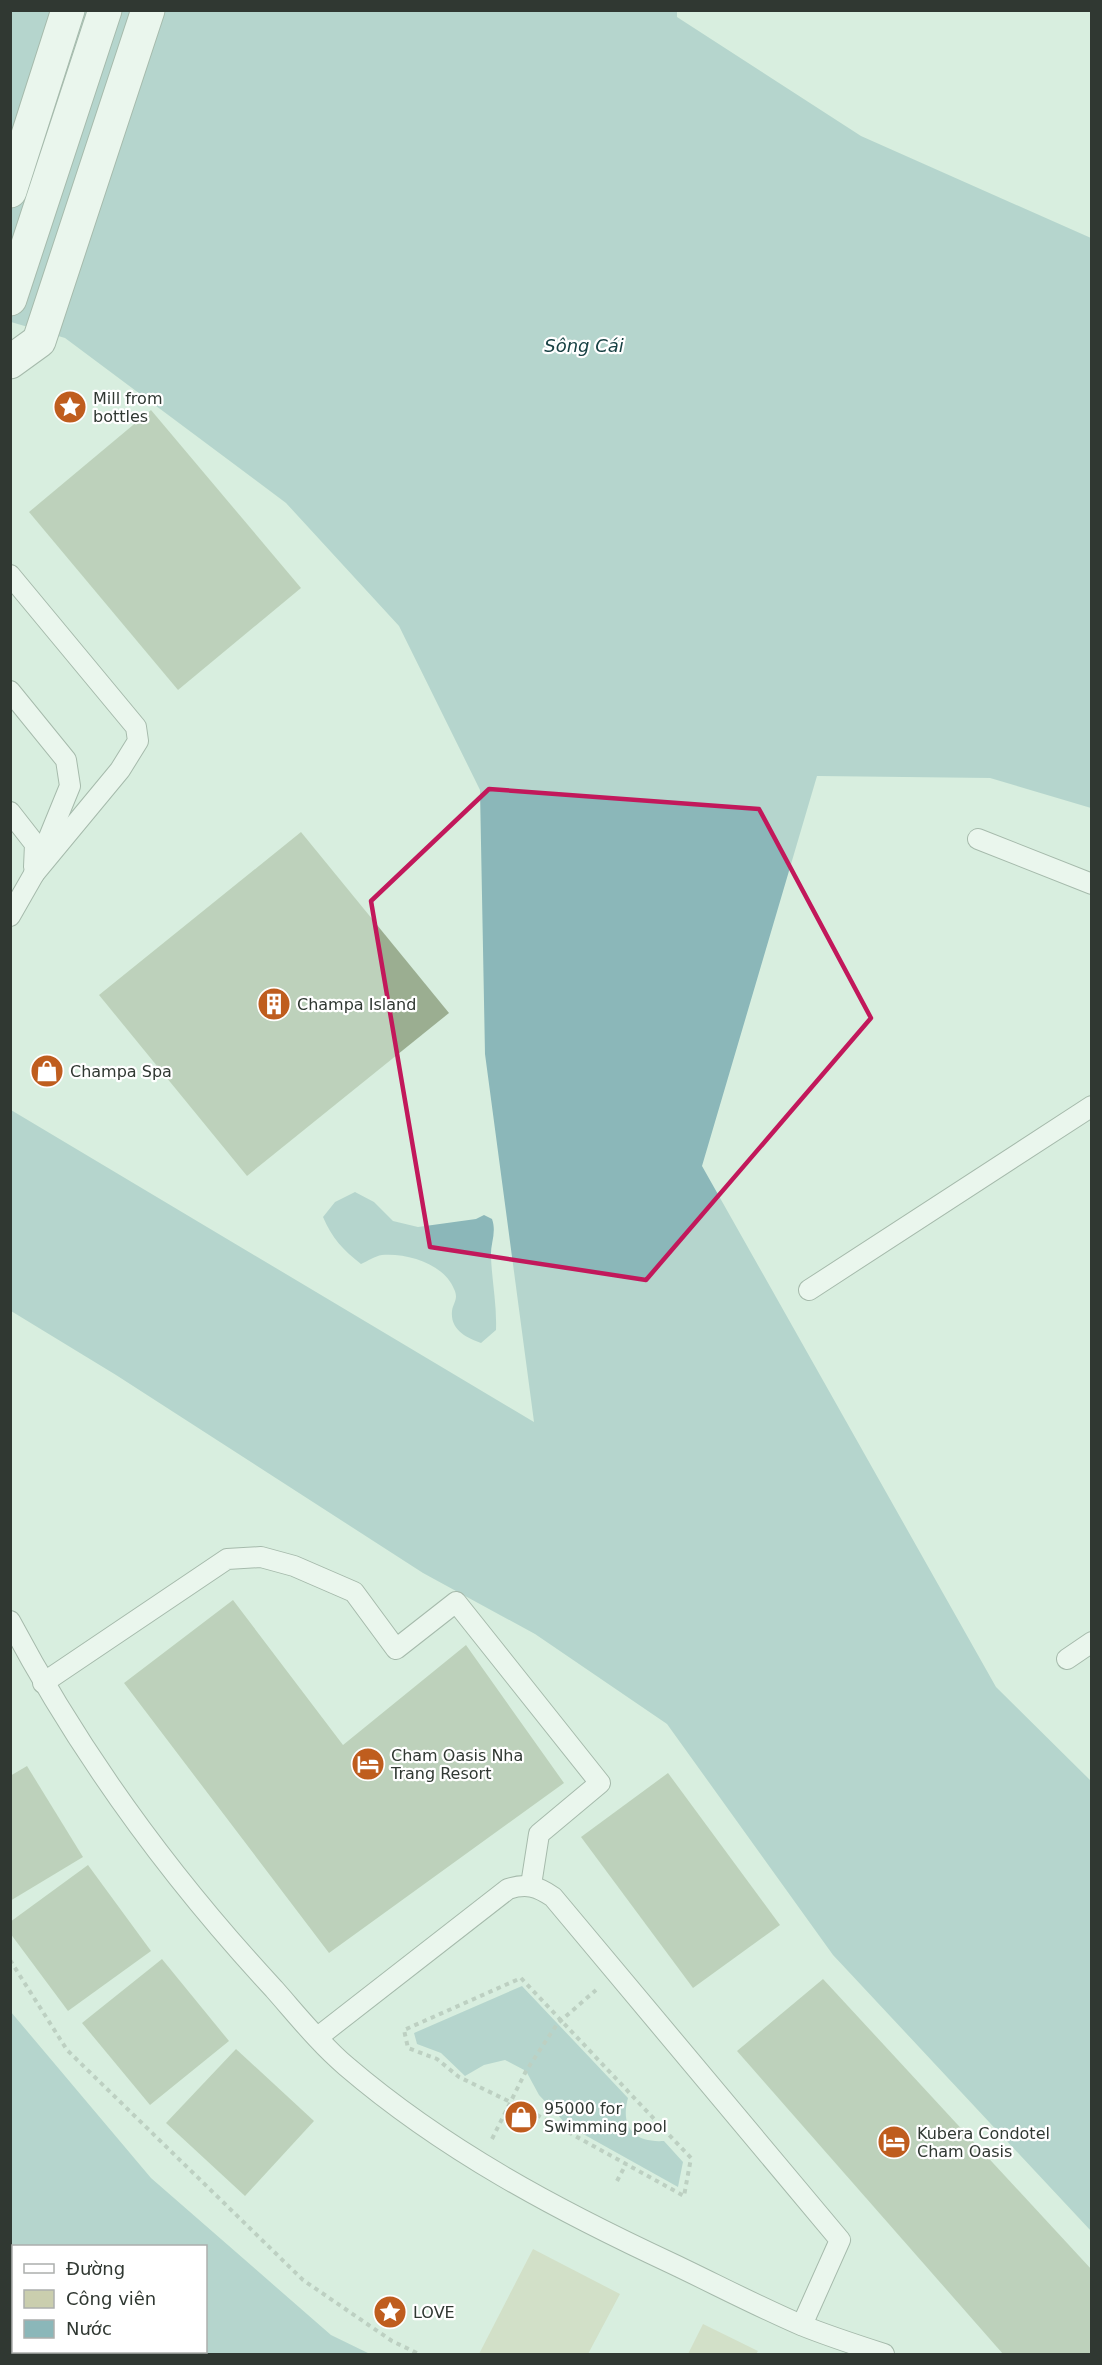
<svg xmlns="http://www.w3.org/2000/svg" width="1102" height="2365" font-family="'DejaVu Sans',sans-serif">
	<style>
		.green { fill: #caceae }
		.water { fill: #8bb7b9; fill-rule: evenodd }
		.building { fill: #9bae91 }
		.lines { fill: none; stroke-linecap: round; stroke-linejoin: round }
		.lane-casing { stroke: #687b6f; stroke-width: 22 }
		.street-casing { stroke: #687b6f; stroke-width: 35 }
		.path { stroke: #9baba0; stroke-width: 4; stroke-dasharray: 4.5 4.5; stroke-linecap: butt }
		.lane { stroke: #fff; stroke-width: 20 }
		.street { stroke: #fff; stroke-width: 33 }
		.marked { fill: none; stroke: #c2185b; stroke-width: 4.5; stroke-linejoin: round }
		.labels { text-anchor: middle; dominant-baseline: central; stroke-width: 4.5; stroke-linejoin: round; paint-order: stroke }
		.poi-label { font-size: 16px; fill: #303832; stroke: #fff; text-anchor: start }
		.water-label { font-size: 18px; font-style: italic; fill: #174143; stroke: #fff }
	</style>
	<rect width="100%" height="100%" fill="#d8eedf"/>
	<g class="green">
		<polygon points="533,2249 620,2294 588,2354 479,2354"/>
		<polygon points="703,2324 758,2351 756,2354 688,2354"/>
	</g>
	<g class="water">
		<polygon points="10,11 677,11 677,17 861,136 1091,238 1091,808 990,778 817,776 702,1166 996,1687 1091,1781 1091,2231 833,1955 667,1724 535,1634 423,1573 116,1375 11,1311 11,1110 534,1422 485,1054 480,790 399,626 286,503 65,338 11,322"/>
		<path d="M355 1192 374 1202 393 1221 418 1227 476 1219 484 1215 492 1219C497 1233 490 1244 491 1257 492 1282 497 1305 496 1330L481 1343C467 1338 450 1330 452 1311 453 1303 459 1299 454 1289 444 1264 408 1253 382 1255 375 1256 368 1261 361 1264 343 1250 332 1238 323 1217L335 1202Z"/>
		<path d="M522 1986 628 2098C620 2127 634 2143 664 2141L683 2162 678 2187 567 2125 539 2095 526 2071 505 2060 484 2065 465 2076 441 2053 417 2044 414 2033Z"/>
		<path d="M11 2012 151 2178 331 2335 370 2354H11ZM206 2246V2352H14V2246Z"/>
	</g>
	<g class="building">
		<polygon points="151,410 301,588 178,690 29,512"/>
		<polygon points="301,832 449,1013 247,1176 99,995"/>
		<polygon points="233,1600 343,1745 466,1645 564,1783 329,1953 124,1683"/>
		<polygon points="27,1766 83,1857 10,1901 10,1776"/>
		<polygon points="668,1773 780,1925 693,1988 581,1837"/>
		<polygon points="88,1865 151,1951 68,2011 10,1933 10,1922"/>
		<polygon points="162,1959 229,2041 150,2105 82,2023"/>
		<polygon points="823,1979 1092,2270 1092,2354 1003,2354 737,2051"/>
		<polygon points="236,2049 314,2121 245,2196 166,2123"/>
	</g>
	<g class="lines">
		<defs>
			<g id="lane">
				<polyline points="10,575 136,727 138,741 120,770 34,874"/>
				<polyline points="10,691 66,760 70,786 34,874 10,916"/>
				<polyline points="10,812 35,844 34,867"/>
				<polyline points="978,839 1092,884"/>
				<polyline points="809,1290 1092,1106"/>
				<path d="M10 1621C81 1755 171 1878 274 1989 297 2015 320 2044 346 2066 444 2150 557 2210 673 2264 715 2284 757 2306 801 2325 828 2336 856 2345 884 2354"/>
				<polyline points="1067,1659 1092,1642"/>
				<polyline points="43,1683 227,1559 261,1557 294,1566 354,1592 396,1649 456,1602 600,1783 539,1834 531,1885"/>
				<path d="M318 2037 508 1889C526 1883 537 1886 553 1897L840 2240 802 2325"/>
			</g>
			<g id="street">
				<polyline points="10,191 68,10"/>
				<polyline points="10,299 105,10"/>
				<polyline points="10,362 39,341 148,10"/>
			</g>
		</defs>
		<use href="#lane" class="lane-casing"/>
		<use href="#street" class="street-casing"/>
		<g class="path">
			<polyline points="10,1960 67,2050 303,2280 392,2341 419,2354"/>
			<polygon points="521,1978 691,2158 684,2196 539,2116 459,2077 437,2059 408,2048 404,2030"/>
			<polyline points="492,2139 526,2071 557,2024 596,1990"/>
			<polyline points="617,2181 626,2164"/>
		</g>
		<use href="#lane" class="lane"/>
		<use href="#street" class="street"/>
	</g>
	<path d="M0 0H1102V2365H0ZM489 789 759 809 871 1018 646 1280 430 1247 371 901Z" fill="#d8eedf" fill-opacity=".55" fill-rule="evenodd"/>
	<path class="marked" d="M489 789 759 809 871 1018 646 1280 430 1247 371 901Z"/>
	<defs>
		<symbol id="sight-disc" viewBox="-11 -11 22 22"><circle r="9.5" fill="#bf5d1e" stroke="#fff"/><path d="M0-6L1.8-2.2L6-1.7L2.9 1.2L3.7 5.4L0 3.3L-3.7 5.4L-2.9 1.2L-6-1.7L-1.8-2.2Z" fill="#fff"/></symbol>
		<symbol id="building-disc" viewBox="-11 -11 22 22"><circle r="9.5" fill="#bf5d1e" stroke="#fff"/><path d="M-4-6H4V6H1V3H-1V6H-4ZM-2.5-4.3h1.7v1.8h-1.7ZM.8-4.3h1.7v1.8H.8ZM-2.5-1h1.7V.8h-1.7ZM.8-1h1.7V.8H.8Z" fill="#fff"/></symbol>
		<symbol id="shop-disc" viewBox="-11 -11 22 22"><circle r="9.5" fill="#bf5d1e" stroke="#fff"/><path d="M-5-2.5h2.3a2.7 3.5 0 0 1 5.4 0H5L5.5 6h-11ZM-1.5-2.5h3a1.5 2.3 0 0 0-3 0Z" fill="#fff"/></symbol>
		<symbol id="hotel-disc" viewBox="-11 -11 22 22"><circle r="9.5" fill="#bf5d1e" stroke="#fff"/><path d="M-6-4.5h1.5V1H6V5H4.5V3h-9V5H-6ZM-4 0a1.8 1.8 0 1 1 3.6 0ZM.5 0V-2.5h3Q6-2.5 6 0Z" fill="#fff"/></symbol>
	</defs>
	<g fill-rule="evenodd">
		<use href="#sight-disc" x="51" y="388" width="38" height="38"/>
		<use href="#building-disc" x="255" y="985" width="38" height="38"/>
		<use href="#shop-disc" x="28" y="1052" width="38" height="38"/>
		<use href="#hotel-disc" x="349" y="1745" width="38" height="38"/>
		<use href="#shop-disc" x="502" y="2098" width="38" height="38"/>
		<use href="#hotel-disc" x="875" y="2123" width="38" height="38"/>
		<use href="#sight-disc" x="371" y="2293" width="38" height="38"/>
	</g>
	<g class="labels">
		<g class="poi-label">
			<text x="93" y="398">Mill from<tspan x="93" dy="18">bottles</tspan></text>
			<text x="297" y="1004">Champa Island</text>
			<text x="70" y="1071">Champa Spa</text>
			<text x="391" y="1755">Cham Oasis Nha<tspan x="391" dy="18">Trang Resort</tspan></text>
			<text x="544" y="2108">95000 for<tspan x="544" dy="18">Swimming pool</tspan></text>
			<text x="917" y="2133">Kubera Condotel<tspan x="917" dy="18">Cham Oasis</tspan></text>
			<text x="413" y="2312">LOVE</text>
		</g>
		<g class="water-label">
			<text x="584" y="345">Sông Cái</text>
		</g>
	</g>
	<rect width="1102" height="2365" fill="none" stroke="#303832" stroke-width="24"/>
	<rect x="12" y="2245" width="195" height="108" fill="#ffffff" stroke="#acafad" stroke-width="1.5"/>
	<rect x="24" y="2264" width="30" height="9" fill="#ffffff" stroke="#acafad" stroke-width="1.5"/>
	<text x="66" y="2275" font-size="18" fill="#303832">Đường</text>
	<rect x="24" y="2290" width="30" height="18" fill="#caceae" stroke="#acafad" stroke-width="1.5"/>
	<text x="66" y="2305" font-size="18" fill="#303832">Công viên</text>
	<rect x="24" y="2320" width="30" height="18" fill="#8bb7b9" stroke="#acafad" stroke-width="1.5"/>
	<text x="66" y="2335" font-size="18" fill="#303832">Nước</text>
</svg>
